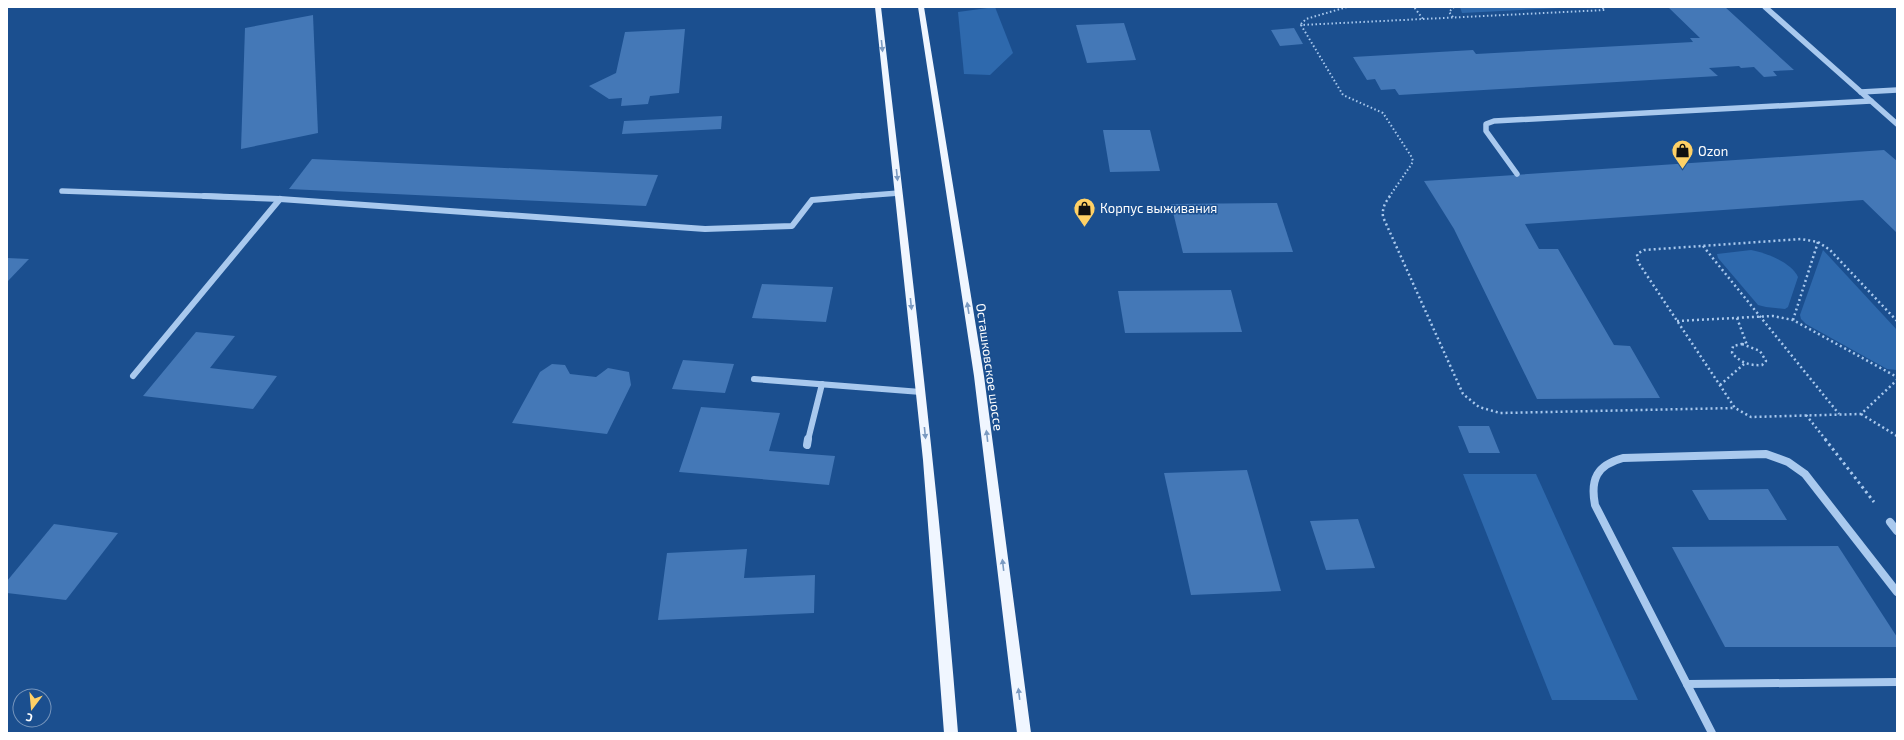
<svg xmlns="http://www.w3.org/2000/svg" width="1904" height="740" font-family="'Exo 2',sans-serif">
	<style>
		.green { fill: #2e69ad }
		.building { fill: #4478b7 }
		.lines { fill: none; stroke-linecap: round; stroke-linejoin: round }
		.path-far2 { stroke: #a9c9ee; stroke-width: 2; stroke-dasharray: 1.5 2.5; stroke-linecap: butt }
		.path-far1 { stroke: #a9c9ee; stroke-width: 2.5; stroke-dasharray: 2 3; stroke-linecap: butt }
		.path { stroke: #a9c9ee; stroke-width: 3; stroke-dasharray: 2.5 3.5; stroke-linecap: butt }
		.minor-far2 { stroke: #a9c9ee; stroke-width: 5.5 }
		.minor-far1 { stroke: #a9c9ee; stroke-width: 6 }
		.minor { stroke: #a9c9ee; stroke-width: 8 }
		.major { fill: #f0f6ff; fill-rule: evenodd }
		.oneway { fill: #7b9ac1 }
		.labels { text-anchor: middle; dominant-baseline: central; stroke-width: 3; stroke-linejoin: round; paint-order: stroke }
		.poi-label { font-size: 13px; fill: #fff; stroke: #1b4f8f; text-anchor: start }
		.street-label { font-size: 13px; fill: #fff; stroke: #1b4f8f }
	</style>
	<rect width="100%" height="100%" fill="#1b4f8f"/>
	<g class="green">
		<polygon points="995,7 1013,53 990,75 964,74 958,12"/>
		<polygon points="1460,7 1581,7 1462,13"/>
		<path d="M1751 250C1766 253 1791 262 1798 277L1788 307 1785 309 1766 307 1758 305 1718 258 1717 254Z"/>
		<polygon points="1823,250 1897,330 1897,370 1887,369 1806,324 1801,319 1800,315"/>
		<polygon points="1463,474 1536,474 1638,700 1552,700"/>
	</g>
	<g class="building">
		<polygon points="1668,7 1725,7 1794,70 1773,71 1777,76 1764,77 1754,67 1741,68 1739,66 1709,68 1718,76 1399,95 1395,89 1381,90 1375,79 1367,80 1353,57 1473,50 1476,54 1693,42 1690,38 1700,38"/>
		<polygon points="313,15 318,133 241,149 245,28"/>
		<polygon points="1124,23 1136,60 1087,63 1076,25"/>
		<polygon points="1294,28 1303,44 1280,46 1271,30"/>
		<polygon points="685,29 679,93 650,96 648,104 621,106 622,98 609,99 589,86 616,73 625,32"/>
		<polygon points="722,116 721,129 622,134 624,121"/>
		<polygon points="1103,130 1150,130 1160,171 1110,172"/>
		<polygon points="1884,150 1897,161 1897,233 1863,200 1525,224 1539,249 1558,249 1614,345 1630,346 1660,398 1537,399 1454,229 1424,181"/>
		<polygon points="312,159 658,175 646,206 289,189"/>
		<polygon points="1277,203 1293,252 1183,253 1171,204"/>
		<polygon points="7,258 29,259 7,282"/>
		<polygon points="762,284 833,287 826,322 752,318"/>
		<polygon points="1231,290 1242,332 1125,333 1118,291"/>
		<polygon points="196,332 235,336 210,368 277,376 253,409 143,396"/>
		<polygon points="683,360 734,364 725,393 672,389"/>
		<polygon points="552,364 565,365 570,374 596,377 608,368 629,372 631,385 607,434 512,423 540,372"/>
		<polygon points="701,407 780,413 769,451 835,456 829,485 679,472"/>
		<polygon points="1458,426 1489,426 1500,453 1469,453"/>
		<polygon points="1247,470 1281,591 1191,595 1164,473"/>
		<polygon points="1768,489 1787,520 1709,520 1692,490"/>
		<polygon points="1358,519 1375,568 1326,570 1310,521"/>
		<polygon points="54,524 118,533 66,600 7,593 7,581"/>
		<polygon points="1838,546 1897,637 1897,647 1725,647 1672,547"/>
		<polygon points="747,549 744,578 815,575 814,613 658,620 667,553"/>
	</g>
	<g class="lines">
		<g class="path-far2">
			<polyline points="1453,17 1449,12 1454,7"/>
			<polyline points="1423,19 1605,10 1602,7"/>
			<polyline points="1301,24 1306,19 1347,7"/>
			<polyline points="1389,197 1411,165 1413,161 1411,156 1383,113 1343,95 1301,25 1423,19 1414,7"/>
		</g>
		<g class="path-far1">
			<path d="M1390 196C1385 203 1382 208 1383 217L1463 394 1479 407 1500 413 1735 408"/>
			<polyline points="1703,246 1839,414"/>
			<polyline points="1737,318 1747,345"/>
			<polyline points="1793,320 1818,242"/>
			<polyline points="1677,321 1773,316 1793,320 1897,377"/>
			<polyline points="1897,321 1830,250 1818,242 1801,239 1644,250 1637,254 1638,262 1735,408 1751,417 1861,414 1897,380"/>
			<path d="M1742 344 1760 351 1766 361 1762 365C1749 366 1740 362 1732 353L1733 346Z"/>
			<polyline points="1720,385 1744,364"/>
			<polyline points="1861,414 1897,436"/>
			<polyline points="1806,415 1826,440"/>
		</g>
		<polyline class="path" points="1825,439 1874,502"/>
		<g class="minor-far2">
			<polyline points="1765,7 1897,124"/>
			<polyline points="1861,92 1897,90"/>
			<polyline points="1517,174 1486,131 1486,124 1494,121 1871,101"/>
			<polyline points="62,191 231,197"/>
			<polyline points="847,197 899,193"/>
		</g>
		<g class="minor-far1">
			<polyline points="204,196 280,199 705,229 792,226 812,200 859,196"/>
			<polyline points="133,376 280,199"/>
			<polyline points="754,379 921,392"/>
			<polyline points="808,440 822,384"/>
		</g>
		<g class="minor">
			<polyline points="807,445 808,439"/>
			<polyline points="1890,522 1897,531"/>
			<polyline points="1687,684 1897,682"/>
			<path d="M1712 733 1595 505C1590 479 1597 465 1623 458L1766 454 1788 462 1805 474 1897 592"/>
		</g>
		<g class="major">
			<path d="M875 7H881C909 249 939 490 958 733H944L923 460Z"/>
			<polygon points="918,7 924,7 984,376 1031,733 1017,733 974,376"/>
		</g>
	</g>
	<defs><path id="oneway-solid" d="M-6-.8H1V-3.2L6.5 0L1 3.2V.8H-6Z"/></defs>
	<g class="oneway">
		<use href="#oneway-solid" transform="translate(882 46) rotate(84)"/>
		<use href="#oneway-solid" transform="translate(897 175) rotate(84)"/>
		<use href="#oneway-solid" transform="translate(911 304) rotate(84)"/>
		<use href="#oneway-solid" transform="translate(968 308) rotate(-99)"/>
		<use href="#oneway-solid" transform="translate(925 433) rotate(84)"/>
		<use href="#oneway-solid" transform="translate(987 436) rotate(-97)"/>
		<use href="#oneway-solid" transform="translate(1003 565) rotate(-97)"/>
		<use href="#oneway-solid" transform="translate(1019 694) rotate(-97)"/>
	</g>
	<defs>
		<symbol id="shop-pin" viewBox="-11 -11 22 30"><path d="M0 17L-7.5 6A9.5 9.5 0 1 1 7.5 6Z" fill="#ffd166" stroke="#1b4f8f"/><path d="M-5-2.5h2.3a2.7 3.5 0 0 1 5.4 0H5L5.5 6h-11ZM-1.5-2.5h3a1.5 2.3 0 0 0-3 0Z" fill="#111"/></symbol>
	</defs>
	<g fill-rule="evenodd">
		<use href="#shop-pin" x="1670" y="138" width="25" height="34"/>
		<use href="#shop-pin" x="1072" y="196" width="25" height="34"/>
	</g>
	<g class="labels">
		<g class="poi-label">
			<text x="1698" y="151">Ozon</text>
			<text x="1100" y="208">Корпус выживания</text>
		</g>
		<g class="street-label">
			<text transform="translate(990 367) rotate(82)">Осташковское шоссе</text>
		</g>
	</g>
	<rect width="1904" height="740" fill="none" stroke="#ffffff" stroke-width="16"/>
	<g transform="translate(32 708) rotate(196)"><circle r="19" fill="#1b4f8f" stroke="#7695bc"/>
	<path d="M0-3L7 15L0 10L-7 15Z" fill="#ffd166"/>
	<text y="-6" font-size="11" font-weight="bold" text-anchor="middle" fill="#ffffff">С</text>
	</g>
</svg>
